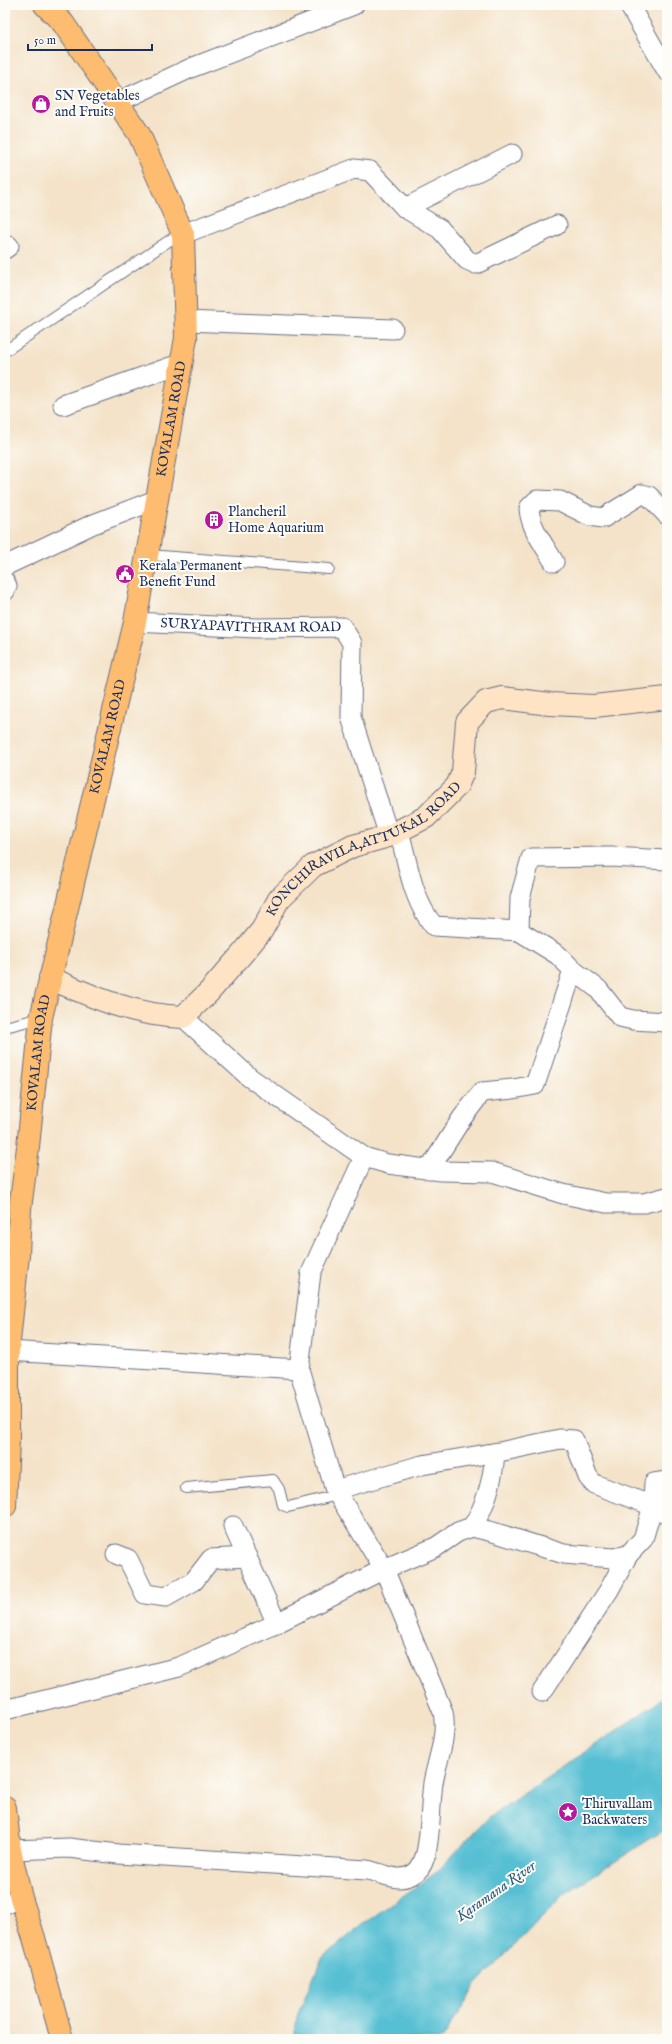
<svg xmlns="http://www.w3.org/2000/svg" width="672" height="2044" font-family="'IM FELL English',serif">
	<style>
		.water { fill: #56bfd3; stroke: #387798 }
		.lines { fill: none; stroke-linecap: round; stroke-linejoin: round }
		.service-casing { stroke: #676e83; stroke-width: 12 }
		.minor-casing { stroke: #676e83; stroke-width: 21 }
		.secondary-casing { stroke: #676e83; stroke-width: 24 }
		.primary-casing { stroke: #676e83; stroke-width: 24 }
		.service { stroke: #fff; stroke-width: 10 }
		.minor { stroke: #fff; stroke-width: 19 }
		.secondary { stroke: #fee4c5; stroke-width: 22 }
		.primary { stroke: #fdbc6f; stroke-width: 22 }
		.labels { text-anchor: middle; dominant-baseline: central; stroke-width: 4; stroke-linejoin: round; paint-order: stroke }
		.poi-label { font-size: 14px; fill: #1b2f5e; stroke: #fdfcf7; text-anchor: start }
		.street-label { font-size: 14px; fill: #1b2f5e; stroke: #fdfcf7 }
		.water-label { font-size: 15px; font-style: italic; fill: #2d5a81; stroke: #fdfcf7 }
	</style>
	<rect width="100%" height="100%" fill="#fdfcf7"/>
	<filter id="ink" filterUnits="userSpaceOnUse"><feTurbulence type="fractalNoise" baseFrequency=".025" numOctaves="2"/><feDisplacementMap in="SourceGraphic" scale="8" xChannelSelector="R" yChannelSelector="G"/><feConvolveMatrix kernelMatrix="1 2 1 2 8 2 1 2 1" color-interpolation-filters="sRGB"/></filter>
	<filter id="wash" filterUnits="userSpaceOnUse"><feTurbulence type="fractalNoise" baseFrequency=".012" numOctaves="4" result="noise"/><feDisplacementMap in="SourceGraphic" scale="16" xChannelSelector="R" yChannelSelector="G"/><feGaussianBlur stdDeviation="0.9" result="paint"/><feColorMatrix in="noise" values="0 0 0 0 0 0 0 0 0 0 0 0 0 0 0 0 0 1.4 0 .05"/><feComposite in="paint" operator="in"/></filter>
	<g filter="url(#wash)">
		<rect width="100%" height="100%" fill="#f4e3c9"/>
		<polygon class="water" points="667,1696 667,1828 563,1895 476,1985 442,2039 294,2039 297,2016 322,1958 363,1924 437,1872 488,1818"/>
	</g>
	<g filter="url(#ink)">
		<g class="lines">
			<defs>
				<g id="service">
					<polyline points="5,351 182,232"/>
					<polyline points="148,555 329,569"/>
					<polyline points="5,1027 41,1018"/>
					<polyline points="186,1488 273,1480 279,1489 283,1505 288,1507 338,1495"/>
				</g>
				<g id="minor">
					<polyline points="629,5 667,71"/>
					<polyline points="118,102 191,68 354,5"/>
					<polyline points="405,208 512,154"/>
					<polyline points="183,234 354,169 370,171 405,208 440,229 467,260 476,264 557,225"/>
					<polyline points="5,249 9,246"/>
					<polyline points="186,321 393,329"/>
					<polyline points="63,405 182,363"/>
					<path d="M554 562C545 546 530 528 529 508L537 500 560 501 590 516 603 518 642 494 649 496 667 515"/>
					<polyline points="5,566 91,525 158,499"/>
					<polyline points="5,582 7,586 5,591"/>
					<path id="s1" d="M135 622 256 628 342 627 352 643 351 717 389 836"/>
					<path d="M399 831C408 863 412 900 434 926L519 931 520 898 531 858 611 857 667 860"/>
					<polyline points="573,970 598,989 620,1017 633,1020 667,1022"/>
					<polyline points="183,1017 249,1077 364,1157 388,1164 441,1171 492,1172 563,1194 606,1203 644,1203 667,1197"/>
					<polyline points="429,1170 462,1118 482,1092 513,1089 535,1085 573,970 558,955 519,931"/>
					<polyline points="8,1351 299,1369"/>
					<polyline points="335,1490 422,1465 504,1451 560,1439 574,1440 588,1477 594,1484 653,1506 667,1514"/>
					<polyline points="233,1526 277,1624"/>
					<path d="M472 1527C487 1504 493 1480 495 1453"/>
					<polyline points="116,1554 128,1559 145,1594 166,1597 194,1581 211,1559 247,1557"/>
					<polyline points="542,1692 609,1590 628,1555"/>
					<polyline points="5,1710 179,1667 269,1627 384,1569 436,1547 458,1532 472,1527 493,1532 564,1554 613,1558 628,1555 643,1539 653,1506 654,1483 667,1481"/>
					<path d="M10 1850 69 1848 118 1854 367 1870C384 1873 400 1885 416 1872 422 1867 424 1860 426 1853 431 1831 430 1806 433 1783 437 1760 448 1736 443 1712L384 1569 335 1490 299 1369 311 1273 364 1157"/>
					<polyline points="5,1904 21,1898"/>
				</g>
				<g id="secondary">
					<path id="s2" d="M50 978C92 997 136 1016 183 1017L209 992 243 953 262 930 279 899 313 866 353 846 389 836 426 817 457 786 463 772 467 722 486 702 502 698 550 704 594 706 667 698"/>
				</g>
				<g id="primary">
					<path id="s3" d="M5 1506 8 1441V1351L18 1255 20 1209 28 1147 41 1018 135 622 186 338 183 234 139 134 63 23 45 5"/>
					<polyline points="5,1808 10,1850 21,1898 34,1938 62,2039"/>
				</g>
			</defs>
			<use href="#service" class="service-casing"/>
			<use href="#minor" class="minor-casing"/>
			<use href="#secondary" class="secondary-casing"/>
			<use href="#primary" class="primary-casing"/>
			<use href="#service" class="service"/>
			<use href="#minor" class="minor"/>
			<use href="#secondary" class="secondary"/>
			<use href="#primary" class="primary"/>
		</g>
	</g>
	<defs>
		<symbol id="shop-disc" viewBox="-11 -11 22 22"><circle r="9.5" fill="#b5179e" stroke="#fdfcf7"/><path d="M-5-2.5h2.3a2.7 3.5 0 0 1 5.4 0H5L5.5 6h-11ZM-1.5-2.5h3a1.5 2.3 0 0 0-3 0Z" fill="#fff"/></symbol>
		<symbol id="building-disc" viewBox="-11 -11 22 22"><circle r="9.5" fill="#b5179e" stroke="#fdfcf7"/><path d="M-4-6H4V6H1V3H-1V6H-4ZM-2.5-4.3h1.7v1.8h-1.7ZM.8-4.3h1.7v1.8H.8ZM-2.5-1h1.7V.8h-1.7ZM.8-1h1.7V.8H.8Z" fill="#fff"/></symbol>
		<symbol id="civic-disc" viewBox="-11 -11 22 22"><circle r="9.5" fill="#b5179e" stroke="#fdfcf7"/><path d="M-.6-6.5H3V-4.5H.6V-3L4-1V1h2V6H-6V1h2V-1L-.6-3ZM-1.2 2.5V6h2.4V2.5Z" fill="#fff"/></symbol>
		<symbol id="sight-disc" viewBox="-11 -11 22 22"><circle r="9.5" fill="#b5179e" stroke="#fdfcf7"/><path d="M0-6L1.8-2.2L6-1.7L2.9 1.2L3.7 5.4L0 3.3L-3.7 5.4L-2.9 1.2L-6-1.7L-1.8-2.2Z" fill="#fff"/></symbol>
	</defs>
	<g fill-rule="evenodd">
		<use href="#shop-disc" x="30" y="93" width="22" height="22"/>
		<use href="#building-disc" x="203" y="509" width="22" height="22"/>
		<use href="#civic-disc" x="114" y="563" width="22" height="22"/>
		<use href="#sight-disc" x="557" y="1801" width="22" height="22"/>
	</g>
	<g class="labels">
		<g class="poi-label">
			<text x="55" y="96">SN Vegetables<tspan x="55" dy="16">and Fruits</tspan></text>
			<text x="228" y="512">Plancheril<tspan x="228" dy="16">Home Aquarium</tspan></text>
			<text x="139" y="566">Kerala Permanent<tspan x="139" dy="16">Benefit Fund</tspan></text>
			<text x="582" y="1804">Thiruvallam<tspan x="582" dy="16">Backwaters</tspan></text>
		</g>
		<g class="street-label">
			<text stroke="none"><textPath href="#s3" startOffset="1103">KOVALAM ROAD</textPath></text>
			<text stroke="none"><textPath href="#s1" startOffset="116">SURYAPAVITHRAM ROAD</textPath></text>
			<text stroke="none"><textPath href="#s3" startOffset="779">KOVALAM ROAD</textPath></text>
			<text stroke="none"><textPath href="#s2" startOffset="392">KONCHIRAVILA,ATTUKAL ROAD</textPath></text>
			<text stroke="none"><textPath href="#s3" startOffset="455">KOVALAM ROAD</textPath></text>
		</g>
		<g class="water-label">
			<text transform="translate(496 1891) rotate(-35)">Karamana River</text>
		</g>
	</g>
	<rect width="672" height="2044" fill="none" stroke="#fdfcf7" stroke-width="20"/>
	<path d="M28 44v6h124v-6" fill="none" stroke="#1b2f5e" stroke-width="2"/>
	<text x="34" y="44" font-size="12" fill="#1b2f5e" stroke="#fdfcf7" stroke-width="3" paint-order="stroke">50 m</text>
</svg>
